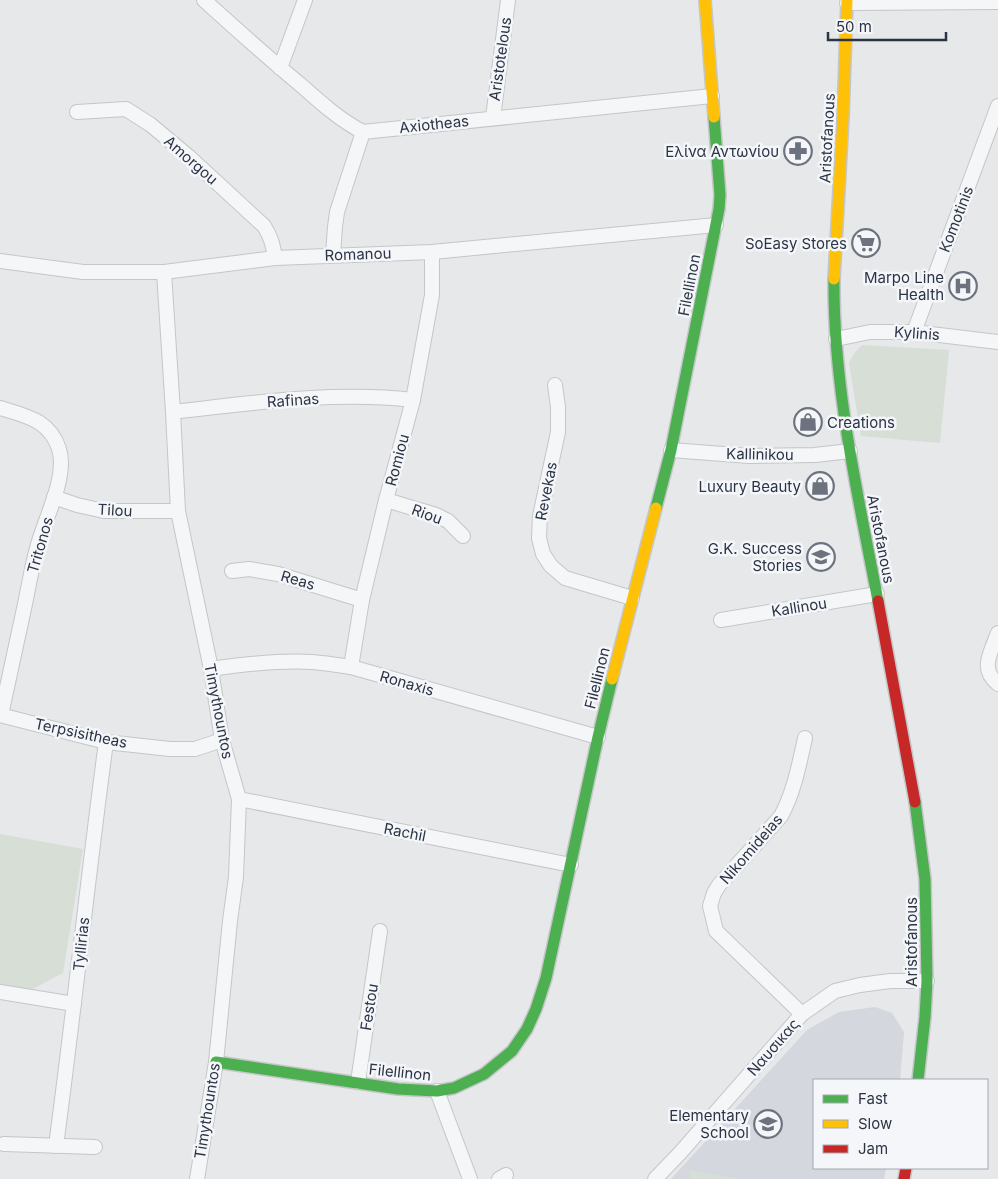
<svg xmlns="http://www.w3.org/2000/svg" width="998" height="1179" font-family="Inter,sans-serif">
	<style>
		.built { fill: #d4d7dd }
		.green { fill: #d6ded6 }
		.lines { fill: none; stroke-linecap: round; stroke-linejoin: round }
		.street-casing { stroke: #c4c6c8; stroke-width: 16 }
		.fast-casing { stroke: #c4c6c8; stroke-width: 14 }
		.slow-casing { stroke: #c4c6c8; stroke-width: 14 }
		.jam-casing { stroke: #c4c6c8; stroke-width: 14 }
		.street { stroke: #f5f6f7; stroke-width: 14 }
		.fast { stroke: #4caf50; stroke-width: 11 }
		.slow { stroke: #ffc107; stroke-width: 11 }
		.jam { stroke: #c62828; stroke-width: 11 }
		.labels { text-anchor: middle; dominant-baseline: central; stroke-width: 5; stroke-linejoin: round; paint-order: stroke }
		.street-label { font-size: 15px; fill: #2b3445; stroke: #f4f6f9 }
		.poi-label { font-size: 15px; fill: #2b3445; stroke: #f4f6f9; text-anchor: end }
	</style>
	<rect width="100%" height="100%" fill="#e6e8ea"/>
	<polygon class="built" points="875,1007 892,1013 904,1032 900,1080 814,1080 814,1168 886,1168 884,1179 671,1179 807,1030 839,1012"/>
	<g class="green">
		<polygon points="862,345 949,350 940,443 861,436 849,363 853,355"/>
		<polygon points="0,834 83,849 63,973 31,990 0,985"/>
		<polygon points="690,1170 739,1179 689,1179"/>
	</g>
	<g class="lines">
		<defs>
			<g id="street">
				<path d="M204 0C236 29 268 58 302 86 321 103 340 120 363 132L712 96"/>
				<polyline points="847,3 998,2"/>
				<polyline points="280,68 305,0"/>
				<path d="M77 112 126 109 151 125 188 156 264 226C271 237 273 245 275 258"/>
				<polyline points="493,118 508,0"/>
				<polyline points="333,255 335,227 337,212 363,132"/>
				<polyline points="0,261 83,272 164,272 275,258 432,252 716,225"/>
				<polyline points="164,272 173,412 178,511 211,669 222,740 239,799 236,877 230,921 216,1062 197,1179"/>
				<polyline points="914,332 998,106"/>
				<polyline points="836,339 870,332 914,332 998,342"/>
				<polyline points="555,385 558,407 558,432 540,516 539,538 543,554 551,566 565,578 632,598"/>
				<path d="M0 408C26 416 50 420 59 449 68 477 44 520 37 548 32 566 29 585 25 604 17 641 9 678 1 715"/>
				<path d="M173 412C252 403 334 391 413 400"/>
				<polyline points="671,450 749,456 815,455 850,451"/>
				<polyline points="54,497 77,505 104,511 178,511"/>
				<polyline points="386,500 436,515 448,521 463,536"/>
				<polyline points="232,571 249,569 278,574 362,600"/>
				<polyline points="721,620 877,594"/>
				<path d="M998 633C991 652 979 669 998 684"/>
				<polyline points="351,667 362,600 386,500 413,400 432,295 432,252"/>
				<path d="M211 669C245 664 278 660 312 662 325 663 338 665 351 667L598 737"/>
				<polyline points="0,715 106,742 170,749 195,749 222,740"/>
				<polyline points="239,799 571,865"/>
				<polyline points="0,992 74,1004"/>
				<path d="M802 1014 716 931 710 906 714 893 719 885 781 816C794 792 799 765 805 738"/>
				<polyline points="358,1082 380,931"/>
				<polyline points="437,1091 470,1179"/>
				<polyline points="4,1144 95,1147"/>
				<path d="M56 1146C74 1011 88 876 106 742"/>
				<polyline points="499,1179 506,1175"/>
				<polyline points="655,1179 680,1153 802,1014 835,991 860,985 890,981 927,981"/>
			</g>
			<g id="fast">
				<path d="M834 279C833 387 858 495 878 601"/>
				<polyline points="656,508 671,450 719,209 720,195 714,117"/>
				<polyline points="915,802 925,879 927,981 925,1017 918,1080"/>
				<polyline points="216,1062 398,1089 437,1091 454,1088 484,1074 512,1051 527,1029 536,1009 546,978 598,737 612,679"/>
			</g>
			<g id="slow">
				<polyline points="705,0 714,117"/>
				<polyline points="834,279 843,117 847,0"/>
				<polyline points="612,679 656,508"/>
			</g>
			<g id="jam">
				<polyline points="878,601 915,802"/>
				<polyline points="904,1179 906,1168"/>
			</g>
		</defs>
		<use href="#street" class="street-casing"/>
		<use href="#fast" class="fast-casing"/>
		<use href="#slow" class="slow-casing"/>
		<use href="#jam" class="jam-casing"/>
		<use href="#street" class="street"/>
		<use href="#fast" class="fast"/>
		<use href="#slow" class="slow"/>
		<use href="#jam" class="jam"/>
	</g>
	<defs>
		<symbol id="pharmacy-ring" viewBox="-11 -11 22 22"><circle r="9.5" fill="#f4f6f9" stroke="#6c737f" stroke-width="1.5"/><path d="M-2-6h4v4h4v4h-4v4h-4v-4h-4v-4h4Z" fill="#6c737f"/></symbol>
		<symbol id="supermarket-ring" viewBox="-11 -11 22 22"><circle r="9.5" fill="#f4f6f9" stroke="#6c737f" stroke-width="1.5"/><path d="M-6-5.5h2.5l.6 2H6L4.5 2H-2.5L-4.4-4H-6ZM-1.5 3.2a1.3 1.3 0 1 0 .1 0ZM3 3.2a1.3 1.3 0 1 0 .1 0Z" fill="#6c737f"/></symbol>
		<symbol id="hospital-ring" viewBox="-11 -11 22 22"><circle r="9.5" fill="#f4f6f9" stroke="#6c737f" stroke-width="1.5"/><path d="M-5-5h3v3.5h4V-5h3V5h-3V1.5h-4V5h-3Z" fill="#6c737f"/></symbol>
		<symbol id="shop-ring" viewBox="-11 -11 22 22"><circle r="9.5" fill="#f4f6f9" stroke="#6c737f" stroke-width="1.5"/><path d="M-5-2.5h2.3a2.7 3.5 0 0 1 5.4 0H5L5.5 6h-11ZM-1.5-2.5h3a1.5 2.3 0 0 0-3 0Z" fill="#6c737f"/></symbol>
		<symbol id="school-ring" viewBox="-11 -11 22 22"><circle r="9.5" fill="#f4f6f9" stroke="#6c737f" stroke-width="1.5"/><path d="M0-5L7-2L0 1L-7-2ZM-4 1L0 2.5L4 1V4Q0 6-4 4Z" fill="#6c737f"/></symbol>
	</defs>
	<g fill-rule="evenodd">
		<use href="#pharmacy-ring" x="782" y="135" width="32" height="32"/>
		<use href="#supermarket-ring" x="850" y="227" width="32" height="32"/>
		<use href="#hospital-ring" x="947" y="270" width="32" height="32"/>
		<use href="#shop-ring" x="792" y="406" width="32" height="32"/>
		<use href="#shop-ring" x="804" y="470" width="32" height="32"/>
		<use href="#school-ring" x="805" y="541" width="32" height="32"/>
		<use href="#school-ring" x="752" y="1108" width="32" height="32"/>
	</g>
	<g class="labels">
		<g class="street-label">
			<text transform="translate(500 59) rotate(-82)">Aristotelous</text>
			<text transform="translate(434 124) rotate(-6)">Axiotheas</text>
			<text transform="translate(827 138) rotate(-87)">Aristofanous</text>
			<text transform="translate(191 160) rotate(41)">Amorgou</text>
			<text transform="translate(956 219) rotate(-69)">Komotinis</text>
			<text transform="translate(358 254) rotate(-2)">Romanou</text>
			<text transform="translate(689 285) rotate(-79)">Filellinon</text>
			<text transform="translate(917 333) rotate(4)">Kylinis</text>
			<text transform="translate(293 400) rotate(-4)">Rafinas</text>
			<text transform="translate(760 454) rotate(1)">Kallinikou</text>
			<text transform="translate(397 460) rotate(-75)">Romiou</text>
			<text transform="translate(546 491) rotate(-79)">Revekas</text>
			<text transform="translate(115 510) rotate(3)">Tilou</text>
			<text transform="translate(427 514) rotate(20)">Riou</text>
			<text transform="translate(881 539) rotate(79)">Aristofanous</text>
			<text transform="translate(40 545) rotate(-74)">Tritonos</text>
			<text transform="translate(298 580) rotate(16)">Reas</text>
			<text transform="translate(799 607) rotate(-9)">Kallinou</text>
			<text transform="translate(597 678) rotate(-76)">Filellinon</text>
			<text transform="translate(407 683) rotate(16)">Ronaxis</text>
			<text transform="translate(219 711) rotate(79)">Timythountos</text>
			<text transform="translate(81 733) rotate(12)">Terpsisitheas</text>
			<text transform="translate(405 832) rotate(11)">Rachil</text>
			<text transform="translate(751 849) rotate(-49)">Nikomideias</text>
			<text transform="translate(911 942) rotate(-90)">Aristofanous</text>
			<text transform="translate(81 944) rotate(-84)">Tyllirias</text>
			<text transform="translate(369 1007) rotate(-81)">Festou</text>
			<text transform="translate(773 1047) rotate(-49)">Ναυσικας</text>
			<text transform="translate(400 1072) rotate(6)">Filellinon</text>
			<text transform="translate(207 1111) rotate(-81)">Timythountos</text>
		</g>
		<g class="poi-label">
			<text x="779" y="151">Ελίνα Αντωνίου</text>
			<text x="847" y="243">SoEasy Stores</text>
			<text x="944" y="277">Marpo Line<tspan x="944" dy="17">Health</tspan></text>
			<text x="827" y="422" text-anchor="start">Creations</text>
			<text x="801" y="486">Luxury Beauty</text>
			<text x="802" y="548">G.K. Success<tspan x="802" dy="17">Stories</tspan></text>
			<text x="749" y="1115">Elementary<tspan x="749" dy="17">School</tspan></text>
		</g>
	</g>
	<rect x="813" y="1079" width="175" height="90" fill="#f4f6f9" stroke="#a4a8b1"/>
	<rect x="823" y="1095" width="25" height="8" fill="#4caf50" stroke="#a4a8b1"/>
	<text x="858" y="1104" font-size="15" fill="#2b3445">Fast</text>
	<rect x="823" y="1120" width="25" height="8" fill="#ffc107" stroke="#a4a8b1"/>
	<text x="858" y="1129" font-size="15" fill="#2b3445">Slow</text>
	<rect x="823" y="1145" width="25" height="8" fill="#c62828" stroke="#a4a8b1"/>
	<text x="858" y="1154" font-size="15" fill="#2b3445">Jam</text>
	<path d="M828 32v8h118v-8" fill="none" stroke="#2b3445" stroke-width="2.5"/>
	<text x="836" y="32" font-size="15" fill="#2b3445" stroke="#f4f6f9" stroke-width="4" paint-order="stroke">50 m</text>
</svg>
